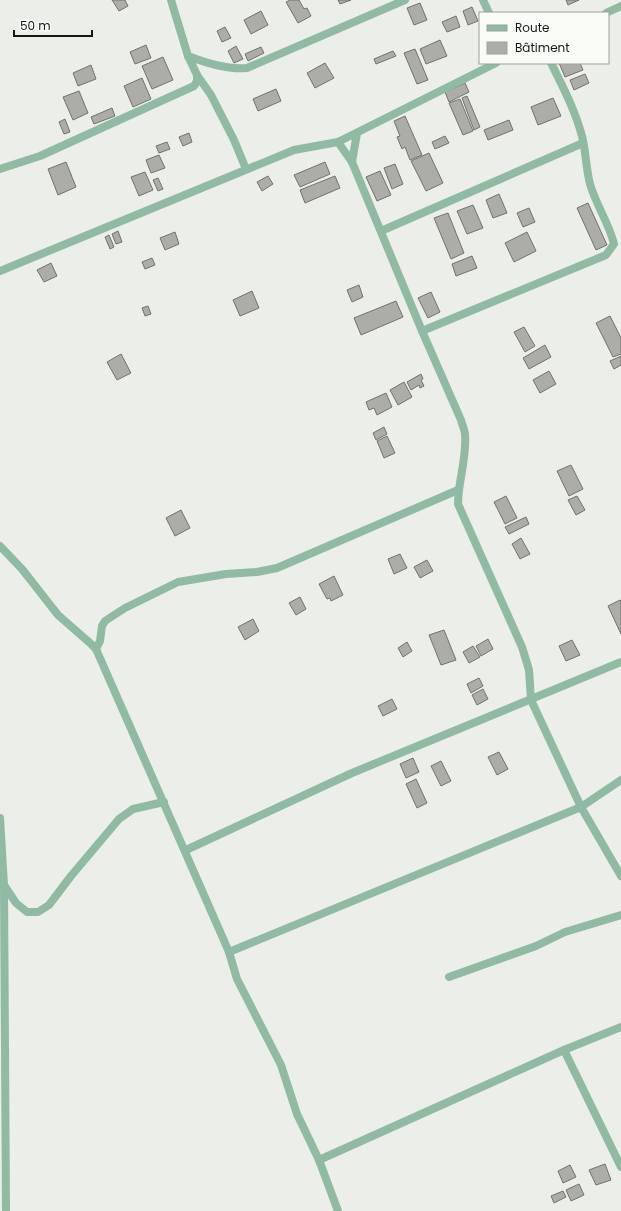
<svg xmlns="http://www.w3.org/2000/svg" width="621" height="1211" font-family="Poppins,sans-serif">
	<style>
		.building { fill: #adada8; stroke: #72726e }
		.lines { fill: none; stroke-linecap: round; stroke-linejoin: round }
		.minor { stroke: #91baa3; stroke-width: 8 }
	</style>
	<rect width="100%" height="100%" fill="#ebeee9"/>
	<g class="building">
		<polygon points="112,0 125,0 128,6 119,11"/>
		<polygon points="290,0 299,0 304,9 307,8 311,16 298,23 286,2"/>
		<polygon points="338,0 351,0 340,4"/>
		<polygon points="566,0 579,0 568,5"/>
		<polygon points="420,3 427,20 414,25 407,8"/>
		<polygon points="472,7 478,21 468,25 463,11"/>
		<polygon points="261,11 268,25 251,34 244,20"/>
		<polygon points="456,16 460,27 447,32 442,22"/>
		<polygon points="225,27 231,38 222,42 217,31"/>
		<polygon points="440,40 447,56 426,64 420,49"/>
		<polygon points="146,45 151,58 135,64 130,52"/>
		<polygon points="236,46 243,59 234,63 228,51"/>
		<polygon points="261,47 264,53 248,61 245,54"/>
		<polygon points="415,49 428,80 417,84 404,53"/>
		<polygon points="393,51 396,56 376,64 374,59"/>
		<polygon points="163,57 173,80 152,89 142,66"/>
		<polygon points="325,63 334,78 315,88 307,73"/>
		<polygon points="559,63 580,63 583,70 565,77"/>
		<polygon points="91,65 96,79 78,86 73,73"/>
		<polygon points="585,74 589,83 574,90 570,80"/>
		<polygon points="142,78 151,99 133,107 124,86"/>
		<polygon points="465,83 469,92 449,102 445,92"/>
		<polygon points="276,89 281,101 258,111 253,99"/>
		<polygon points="79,91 88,113 73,120 63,97"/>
		<polygon points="467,96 480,127 474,130 462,98"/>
		<polygon points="553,98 561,116 538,125 531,107"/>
		<polygon points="460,99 473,131 463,135 449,103"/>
		<polygon points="112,108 115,116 94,124 91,117"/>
		<polygon points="405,116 422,155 410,160 405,147 402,149 397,137 400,136 394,121"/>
		<polygon points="65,119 70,132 64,134 59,122"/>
		<polygon points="509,120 513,130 488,140 484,130"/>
		<polygon points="189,133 192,142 183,146 179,137"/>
		<polygon points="445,136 449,143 435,149 432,142"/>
		<polygon points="167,142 170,149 159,153 156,146"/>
		<polygon points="429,153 443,183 426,191 411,161"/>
		<polygon points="159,155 165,168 151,173 146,160"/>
		<polygon points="66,162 76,187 58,195 48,169"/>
		<polygon points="325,162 330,174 300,187 294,175"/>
		<polygon points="395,164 403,184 392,189 384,168"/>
		<polygon points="380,171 391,195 377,201 366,177"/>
		<polygon points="145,172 153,190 139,196 131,177"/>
		<polygon points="268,176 273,184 262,191 257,182"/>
		<polygon points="335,176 340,188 305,203 300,190"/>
		<polygon points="158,178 163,189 158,191 153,180"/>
		<polygon points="499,194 507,213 493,218 486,200"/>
		<polygon points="588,203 607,245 596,250 577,208"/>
		<polygon points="473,205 483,228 467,234 457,211"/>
		<polygon points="529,208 535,222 523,227 517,213"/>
		<polygon points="448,213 464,253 451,259 434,218"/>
		<polygon points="118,231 122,242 116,244 112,234"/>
		<polygon points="175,232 179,244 165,250 160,238"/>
		<polygon points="527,232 536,251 514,262 505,243"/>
		<polygon points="109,235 114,247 110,249 105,237"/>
		<polygon points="472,256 477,268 456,276 452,264"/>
		<polygon points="152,258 155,265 145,269 142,262"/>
		<polygon points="51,263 57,276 44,282 37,270"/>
		<polygon points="359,285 363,297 352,302 347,290"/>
		<polygon points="252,291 259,308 240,316 233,300"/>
		<polygon points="431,292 440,312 428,318 418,298"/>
		<polygon points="396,301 403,317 361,335 354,318"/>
		<polygon points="148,306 151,314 145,316 142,308"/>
		<polygon points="610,316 621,338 621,354 613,357 596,323"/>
		<polygon points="524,327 535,346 525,352 514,332"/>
		<polygon points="545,345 551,357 529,369 523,358"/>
		<polygon points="121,354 131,373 117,380 107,362"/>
		<polygon points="621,356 621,365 614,369 610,361"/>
		<polygon points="549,371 556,384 540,393 533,380"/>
		<polygon points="421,374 423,379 421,380 424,386 420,388 419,385 411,390 407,382"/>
		<polygon points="404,382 412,397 398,405 390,390"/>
		<polygon points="386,393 392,407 377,415 374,408 369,410 366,402"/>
		<polygon points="384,427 387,434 376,440 373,433"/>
		<polygon points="387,436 395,453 384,458 377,441"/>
		<polygon points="571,465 583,489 569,496 557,471"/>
		<polygon points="506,496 517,518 505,524 494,502"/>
		<polygon points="577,496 585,510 576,515 568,500"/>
		<polygon points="181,510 190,528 175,536 166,518"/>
		<polygon points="526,517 529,524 509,534 505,527"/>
		<polygon points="521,538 530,554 520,559 512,544"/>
		<polygon points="400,554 407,568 394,574 388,559"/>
		<polygon points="427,560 433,571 420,578 414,567"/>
		<polygon points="334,576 343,595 331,601 330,598 327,599 319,584"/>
		<polygon points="300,597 306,609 296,615 289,603"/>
		<polygon points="620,600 621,602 621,634 608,606"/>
		<polygon points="253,619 259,631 245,640 238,627"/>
		<polygon points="444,630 456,660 441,665 429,635"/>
		<polygon points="488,639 493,649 481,656 476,646"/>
		<polygon points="572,640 580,655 566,661 559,646"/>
		<polygon points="407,642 412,651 403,657 398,648"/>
		<polygon points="473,646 480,657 469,663 463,652"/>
		<polygon points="479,678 483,686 471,693 467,684"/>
		<polygon points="483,689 488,699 477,705 472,695"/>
		<polygon points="392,699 397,709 383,716 378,706"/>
		<polygon points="499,752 508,769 497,775 488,757"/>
		<polygon points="413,758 419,772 406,778 400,764"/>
		<polygon points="441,761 451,781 441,786 431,766"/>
		<polygon points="416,779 427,803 417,808 406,784"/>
		<polygon points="605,1164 611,1180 596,1185 589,1170"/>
		<polygon points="570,1165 576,1177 563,1183 558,1171"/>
		<polygon points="579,1184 584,1195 571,1201 566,1190"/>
		<polygon points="563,1191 566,1197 554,1203 551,1196"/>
	</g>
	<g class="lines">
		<g class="minor">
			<polyline points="171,0 188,56 197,75 211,95 234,140 246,169"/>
			<polyline points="483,0 489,13"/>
			<polyline points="606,13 621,6"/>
			<path d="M188 56C206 63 228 70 247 68L405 0"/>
			<path d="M338 142 352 162 422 331 461 420C462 425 465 430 465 435 467 458 458 481 458 504L522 647 529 670 531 700 581 807 621 876"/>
			<polyline points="352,162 357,133"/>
			<polyline points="0,169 40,156 194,86 197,81 197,75"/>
			<polyline points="381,231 583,143"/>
			<polyline points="0,271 294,150 338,142 496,63"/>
			<path d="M422 331 606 255 614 244C609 223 596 205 590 184 586 169 586 152 582 136 575 110 563 87 551 63"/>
			<polyline points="0,546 22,569 58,615 90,643 96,649 229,952 237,979 281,1065 297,1114 319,1160 338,1211"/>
			<polyline points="96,649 100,641 102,626 105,621 125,608 178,582 226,574 257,572 277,568 458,490"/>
			<polyline points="0,818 4,885 6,1211"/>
			<polyline points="186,850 352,773 621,662"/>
			<polyline points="4,885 16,903 27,912 38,912 49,905 71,876 119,819 133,809 164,802"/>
			<polyline points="229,952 581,807 621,780"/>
			<polyline points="449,977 536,946 565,932 621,915"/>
			<polyline points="564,1050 621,1167"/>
			<polyline points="319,1160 564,1050 621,1027"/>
		</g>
	</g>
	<rect x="479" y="12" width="130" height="52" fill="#f9fbf7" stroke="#9fa09d"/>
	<rect x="487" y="25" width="20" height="6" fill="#91baa3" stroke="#9fa09d"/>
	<text x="515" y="32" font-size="12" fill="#171816">Route</text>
	<rect x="487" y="42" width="20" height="12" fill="#adada8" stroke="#9fa09d"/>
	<text x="515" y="52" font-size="12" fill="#171816">Bâtiment</text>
	<path d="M14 30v6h78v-6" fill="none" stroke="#171816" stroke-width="2"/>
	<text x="20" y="30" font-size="12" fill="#171816" stroke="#f9fbf7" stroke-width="3" paint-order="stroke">50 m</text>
</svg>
